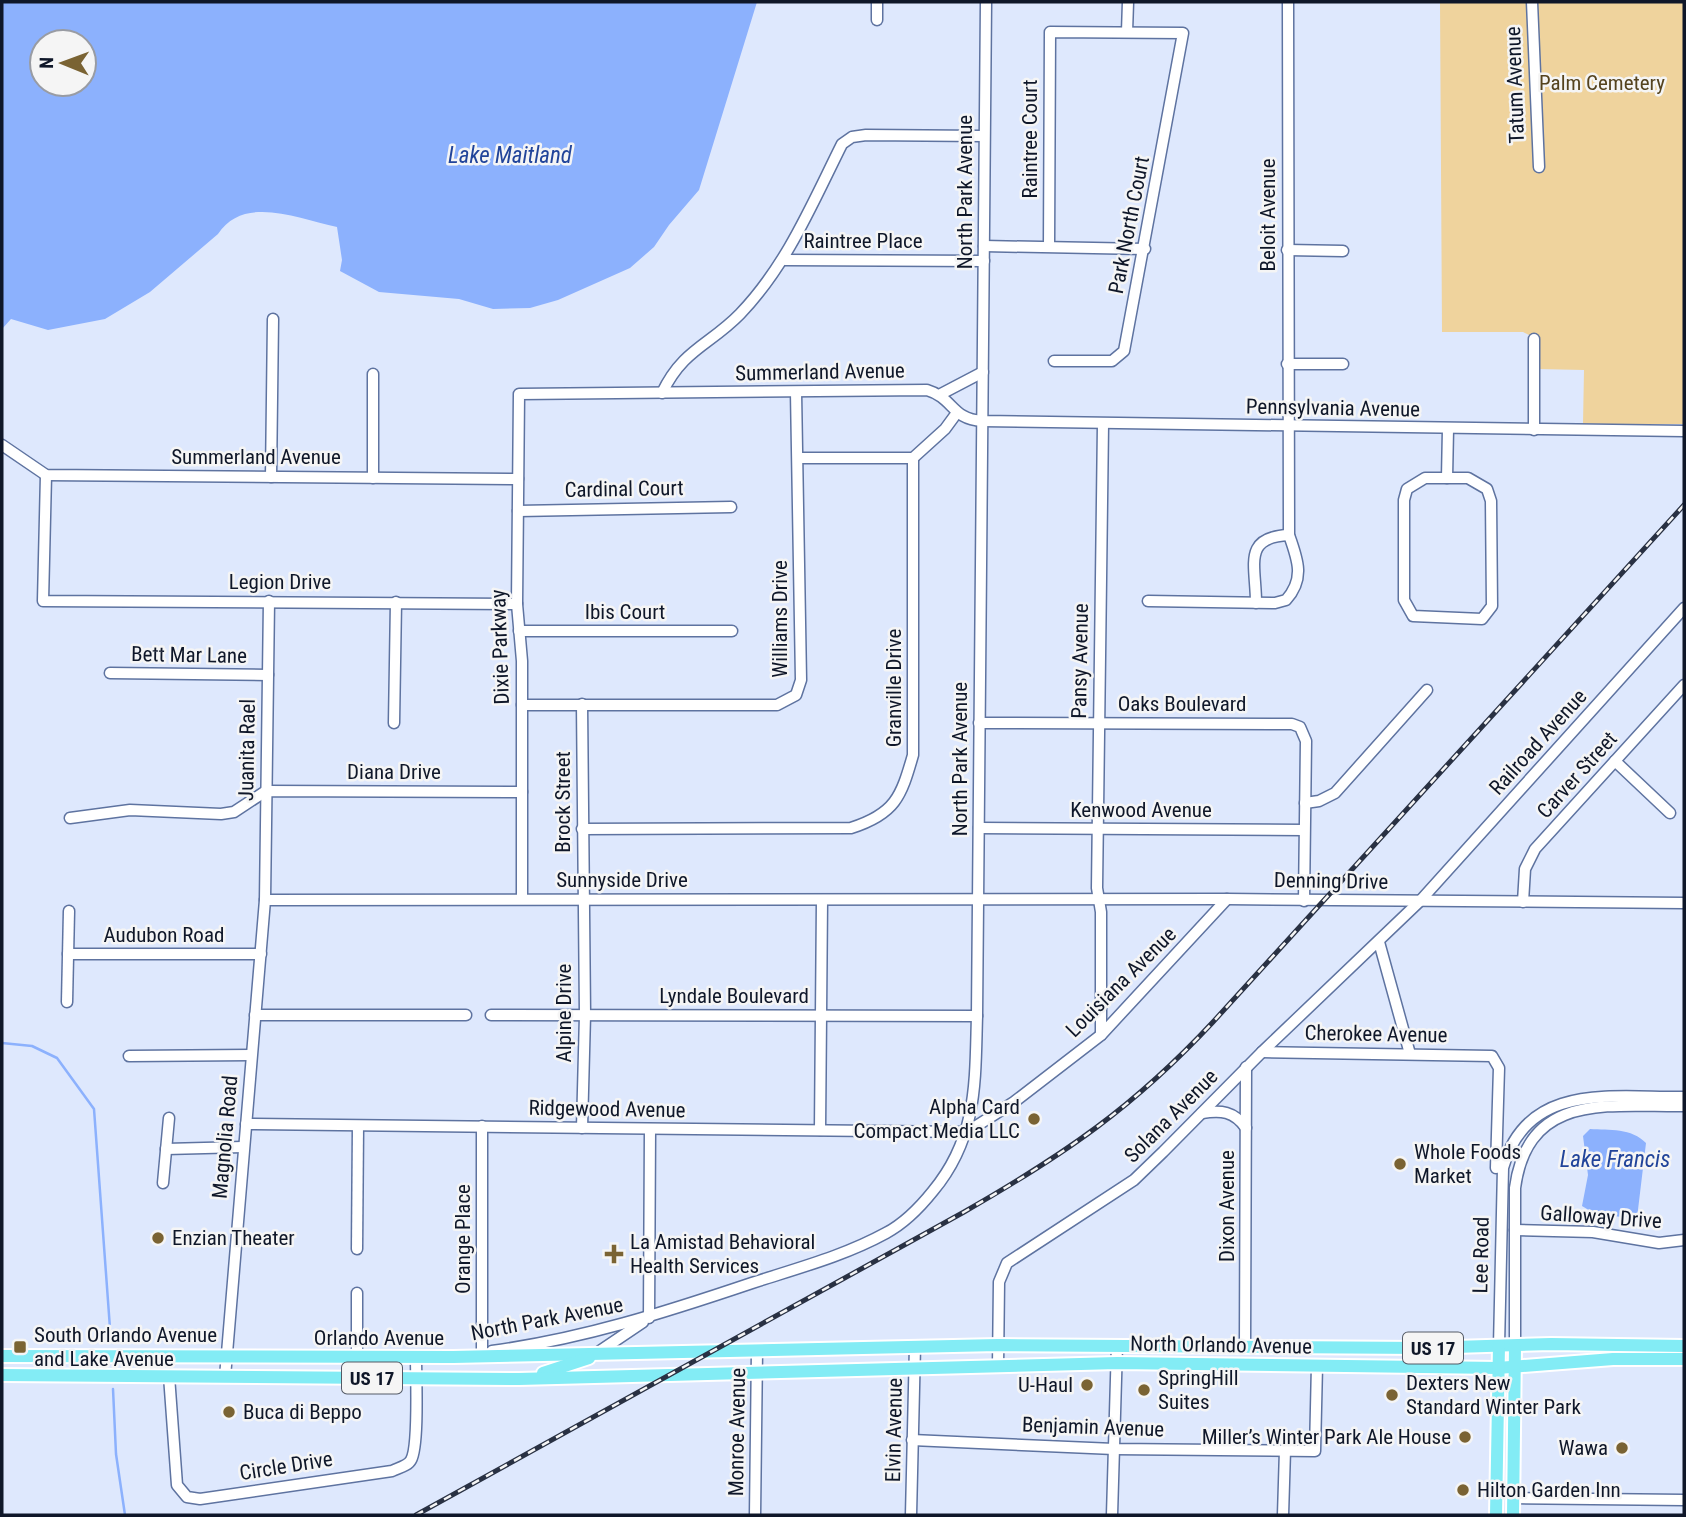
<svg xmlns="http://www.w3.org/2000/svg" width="1686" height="1517" font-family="'Roboto Condensed',sans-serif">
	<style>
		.green { fill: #efd39d }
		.water { fill: #8cb1fd; fill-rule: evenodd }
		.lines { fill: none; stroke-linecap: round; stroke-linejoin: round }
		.stream { stroke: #8cb1fd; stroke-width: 2.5 }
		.minor-casing { stroke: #5e73a0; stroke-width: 13 }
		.major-casing { stroke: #fff; stroke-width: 16 }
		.minor { stroke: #fff; stroke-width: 10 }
		.major { stroke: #83ecf5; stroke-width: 12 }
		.rail-casing { stroke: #293143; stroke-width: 5 }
		.rail { stroke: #f5f5f5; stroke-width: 2.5; stroke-dasharray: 8; stroke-linecap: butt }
		.poi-dot { fill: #7a6333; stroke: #f5f5f5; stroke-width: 2.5 }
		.labels { text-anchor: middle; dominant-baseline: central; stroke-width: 5; stroke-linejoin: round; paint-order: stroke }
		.shield { fill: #f5f5f5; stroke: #545a66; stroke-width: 2 }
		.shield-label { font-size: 19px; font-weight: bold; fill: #0f1729 }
		.park-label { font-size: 21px; fill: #55431e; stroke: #f5f5f5 }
		.street-label { font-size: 21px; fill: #0f1729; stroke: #f5f5f5 }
		.poi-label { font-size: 21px; fill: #0f1729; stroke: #f5f5f5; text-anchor: start }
		.water-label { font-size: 23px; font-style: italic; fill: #21449a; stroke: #f5f5f5 }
	</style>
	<rect width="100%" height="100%" fill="#dee8fd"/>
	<polygon class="green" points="1440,2 1684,2 1684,424 1583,424 1584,370 1537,369 1531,336 1523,332 1442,332"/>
	<g class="water">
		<path d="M2 2H757L699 190 669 225 654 247 630 268 558 300 530 308 493 309 459 299 379 292 340 271 342 260 337 227C299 219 244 194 218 234L150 292 105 319 48 330 11 319 2 329ZM42 42H84V84H42Z"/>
		<path d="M1590 1129C1609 1130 1632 1128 1646 1143L1637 1218 1597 1215 1582 1206 1588 1175 1583 1136Z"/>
	</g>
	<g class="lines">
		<g class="stream">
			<polyline points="2,1043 32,1046 57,1058 94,1109 111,1342"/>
			<polyline points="113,1389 116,1454 125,1515"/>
		</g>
		<defs>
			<g id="minor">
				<polyline points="877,2 877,20"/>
				<polyline points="1532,2 1539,167"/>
				<polyline points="1127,32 1128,2"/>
				<polyline points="984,246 1145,249"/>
				<polyline points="1049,246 1050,32 1183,33 1124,351 1112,361 1054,361"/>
				<polyline points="1287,250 1343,251"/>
				<polyline points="785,260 984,261"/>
				<polyline points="1287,364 1343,364"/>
				<polyline points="373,374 373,478"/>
				<path d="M662 393C683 349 710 345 740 314 787 265 812 204 842 144L852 137 866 135 984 136"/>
				<polyline points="941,394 983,372"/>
				<polyline points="1534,430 1534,339"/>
				<polyline points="2,445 46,475 518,479"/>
				<polyline points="798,458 913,458 945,429 956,414"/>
				<polyline points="46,475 43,601 517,604"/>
				<polyline points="271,477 273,319"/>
				<polygon points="1425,478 1468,478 1487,489 1491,501 1492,606 1482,619 1413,616 1404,600 1404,500 1407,489"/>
				<polyline points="1447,478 1448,429"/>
				<polyline points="518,511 731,507"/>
				<path d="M1148 601 1275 603 1286 600C1305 579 1298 560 1289 535L1288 2"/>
				<path d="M1256 603C1256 565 1242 537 1289 535"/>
				<polyline points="519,631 732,631"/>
				<polyline points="110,673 268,675"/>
				<polyline points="522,705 777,705 796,695 801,680 796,392"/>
				<polyline points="394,723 396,602"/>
				<polyline points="979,723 1292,724 1300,727 1306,741 1304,901"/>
				<polyline points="1615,761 1670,813"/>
				<polyline points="1305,803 1319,801 1335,793 1427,690"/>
				<polyline points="70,818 130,810 221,814 234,812 266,791 522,792"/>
				<polyline points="979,828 1304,830"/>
				<path d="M582 829 851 828C895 814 901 797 913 755V458"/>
				<path d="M522 899V661L517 604 519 394 927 390C954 398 951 419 982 421L1684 431"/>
				<polyline points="265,900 1227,899 1684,903"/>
				<polyline points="1523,902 1525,869 1535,849 1684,685"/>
				<polyline points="1379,942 1410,1054"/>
				<polyline points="68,954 261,954"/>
				<polyline points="67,1002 69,911"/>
				<polyline points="255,1015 466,1015"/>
				<polyline points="491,1015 977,1016"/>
				<polyline points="1101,1035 1101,912 1097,888 1103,424"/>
				<polyline points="1262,1052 1492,1056 1499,1068 1496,1168"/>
				<polyline points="129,1056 251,1055"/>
				<path d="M1202 1113C1221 1110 1234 1111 1246 1128"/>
				<polyline points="246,1124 967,1132"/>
				<polyline points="482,1126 482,1353"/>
				<polyline points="582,1128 585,1015 582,704"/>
				<polyline points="820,1130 822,900"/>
				<polyline points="967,1132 1014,1102 1101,1035 1227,899"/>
				<polyline points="166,1149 243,1147"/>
				<polyline points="163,1183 169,1118"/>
				<polyline points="1515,1230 1593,1232 1659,1243 1684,1240"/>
				<polyline points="357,1249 358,1126"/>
				<polyline points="649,1318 650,1129"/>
				<polyline points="1245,1345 1246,1067"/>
				<path d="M1499 1346 1503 1168C1527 1081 1613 1098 1684 1097"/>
				<path d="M1515 1346V1188C1528 1091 1610 1107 1684 1106"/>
				<path d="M492 1351C582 1339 666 1312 752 1283 798 1268 844 1256 886 1233 903 1224 921 1206 933 1191 978 1137 975 1081 977 1016L986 2"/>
				<polyline points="594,1355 643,1322"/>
				<polyline points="357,1357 357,1293"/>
				<polyline points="998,1366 999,1282 1007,1263 1134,1180 1163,1152 1262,1052 1420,901 1684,608"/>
				<path d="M169 1376 177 1485 187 1497 200 1499 392 1471C398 1468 408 1466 411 1460 419 1446 416 1377 416 1358"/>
				<polyline points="225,1377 265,900 269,601"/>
				<polyline points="912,1440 1114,1449 1315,1451 1317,1365"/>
				<polyline points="1513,1498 1684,1500"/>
				<polyline points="755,1515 757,1350"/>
				<polyline points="911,1515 915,1346"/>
				<polyline points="1112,1515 1117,1345"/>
				<polyline points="1283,1515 1285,1450"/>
			</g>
			<g id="major">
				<polyline points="2,1356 453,1357 998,1345 1423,1348 1551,1344 1684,1346"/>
				<polyline points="543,1373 589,1358"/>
				<polyline points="2,1375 519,1379 1117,1363 1498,1368 1613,1359 1684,1359"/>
				<polyline points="1496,1515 1499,1346"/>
				<polyline points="1513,1515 1515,1346"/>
			</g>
		</defs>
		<use href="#minor" class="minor-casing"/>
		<use href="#major" class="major-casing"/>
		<use href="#minor" class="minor"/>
		<use href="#major" class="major"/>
		<defs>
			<path id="rail" d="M416 1515 964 1212C1065 1154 1134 1107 1213 1022L1684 505"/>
		</defs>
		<use href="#rail" class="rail-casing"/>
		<use href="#rail" class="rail"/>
	</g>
	<g class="poi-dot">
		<circle cx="1034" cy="1119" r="7"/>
		<circle cx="1400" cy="1164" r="7"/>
		<circle cx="158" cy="1238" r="7"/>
		<path d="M610.5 1243.5h7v7h7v7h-7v7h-7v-7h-7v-7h7z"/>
		<rect x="13" y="1340" width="14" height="14" rx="3.5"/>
		<circle cx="1087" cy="1385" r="7"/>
		<circle cx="1144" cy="1390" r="7"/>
		<circle cx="1392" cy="1395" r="7"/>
		<circle cx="229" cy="1412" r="7"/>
		<circle cx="1465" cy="1437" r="7"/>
		<circle cx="1622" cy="1448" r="7"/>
		<circle cx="1463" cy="1490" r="7"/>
	</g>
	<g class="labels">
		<g class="shield">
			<rect x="1403" y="1332.5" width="60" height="31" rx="5"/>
			<rect x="342" y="1362.5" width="60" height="31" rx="5"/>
		</g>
		<g class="shield-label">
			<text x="1433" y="1348">US 17</text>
			<text x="372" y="1378">US 17</text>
		</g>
		<g class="park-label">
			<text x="1602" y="83">Palm Cemetery</text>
		</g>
		<g class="street-label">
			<text transform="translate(1515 85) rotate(-92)">Tatum Avenue</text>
			<text transform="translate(1030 139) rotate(-90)">Raintree Court</text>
			<text transform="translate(965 192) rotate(-90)">North Park Avenue</text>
			<text transform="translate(1268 215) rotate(-90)">Beloit Avenue</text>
			<text transform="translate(1129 225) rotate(-79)">Park North Court</text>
			<text x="863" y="241">Raintree Place</text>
			<text transform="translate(820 372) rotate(-1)">Summerland Avenue</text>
			<text transform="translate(1333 408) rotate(1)">Pennsylvania Avenue</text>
			<text x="256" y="457">Summerland Avenue</text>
			<text transform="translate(624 489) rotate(-1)">Cardinal Court</text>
			<text x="280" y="582">Legion Drive</text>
			<text x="625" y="612">Ibis Court</text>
			<text transform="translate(780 619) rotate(-90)">Williams Drive</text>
			<text transform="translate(500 647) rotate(-92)">Dixie Parkway</text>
			<text transform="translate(189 655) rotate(1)">Bett Mar Lane</text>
			<text transform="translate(1080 661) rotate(-89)">Pansy Avenue</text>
			<text transform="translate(894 688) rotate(-90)">Granville Drive</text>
			<text x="1182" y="704">Oaks Boulevard</text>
			<text transform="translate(1538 742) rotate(-48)">Railroad Avenue</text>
			<text transform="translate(247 750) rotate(-89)">Juanita Rael</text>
			<text transform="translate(960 759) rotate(-90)">North Park Avenue</text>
			<text x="394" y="772">Diana Drive</text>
			<text transform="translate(1577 775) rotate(-48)">Carver Street</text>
			<text transform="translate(563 802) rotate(-90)">Brock Street</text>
			<text x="1141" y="810">Kenwood Avenue</text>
			<text x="622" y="880">Sunnyside Drive</text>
			<text transform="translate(1331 881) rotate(1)">Denning Drive</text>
			<text x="164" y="935">Audubon Road</text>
			<text transform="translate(1121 982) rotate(-45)">Louisiana Avenue</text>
			<text x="734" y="996">Lyndale Boulevard</text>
			<text transform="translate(564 1013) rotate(-90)">Alpine Drive</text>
			<text transform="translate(1376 1034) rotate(1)">Cherokee Avenue</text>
			<text transform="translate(607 1109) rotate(1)">Ridgewood Avenue</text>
			<text transform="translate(1171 1116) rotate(-45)">Solana Avenue</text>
			<text transform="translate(225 1137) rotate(-85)">Magnolia Road</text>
			<text transform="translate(1227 1206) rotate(-90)">Dixon Avenue</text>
			<text transform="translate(1601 1217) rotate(4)">Galloway Drive</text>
			<text transform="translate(463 1239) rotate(-90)">Orange Place</text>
			<text transform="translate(1481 1255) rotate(-89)">Lee Road</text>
			<text transform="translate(547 1319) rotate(-11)">North Park Avenue</text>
			<text x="379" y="1338">Orlando Avenue</text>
			<text transform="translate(1221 1345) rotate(1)">North Orlando Avenue</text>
			<text transform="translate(1093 1427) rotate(2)">Benjamin Avenue</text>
			<text transform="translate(894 1430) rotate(-89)">Elvin Avenue</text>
			<text transform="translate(737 1432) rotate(-89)">Monroe Avenue</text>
			<text transform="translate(286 1466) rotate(-9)">Circle Drive</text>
		</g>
		<g class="poi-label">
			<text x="1020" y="1107" text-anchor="end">Alpha Card<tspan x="1020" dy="24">Compact Media LLC</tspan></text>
			<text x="1414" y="1152">Whole Foods<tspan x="1414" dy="24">Market</tspan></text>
			<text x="172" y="1238">Enzian Theater</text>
			<text x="630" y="1242">La Amistad Behavioral<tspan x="630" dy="24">Health Services</tspan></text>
			<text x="34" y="1335">South Orlando Avenue<tspan x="34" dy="24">and Lake Avenue</tspan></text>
			<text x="1158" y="1378">SpringHill<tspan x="1158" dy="24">Suites</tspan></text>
			<text x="1406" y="1383">Dexters New<tspan x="1406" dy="24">Standard Winter Park</tspan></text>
			<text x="1073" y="1385" text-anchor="end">U-Haul</text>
			<text x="243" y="1412">Buca di Beppo</text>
			<text x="1451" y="1437" text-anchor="end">Miller’s Winter Park Ale House</text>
			<text x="1608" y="1448" text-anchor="end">Wawa</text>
			<text x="1477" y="1490">Hilton Garden Inn</text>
		</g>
		<g class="water-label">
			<text x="510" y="155">Lake Maitland</text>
			<text x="1615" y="1159">Lake Francis</text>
		</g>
	</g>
	<rect width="1686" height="1517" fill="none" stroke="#0f1729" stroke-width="7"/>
	<g transform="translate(63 63) rotate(271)"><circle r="33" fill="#f5f5f5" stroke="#999ca3" stroke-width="2"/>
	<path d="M0-5L12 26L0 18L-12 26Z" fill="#7a6333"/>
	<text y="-10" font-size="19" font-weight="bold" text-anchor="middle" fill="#0f1729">N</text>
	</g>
</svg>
